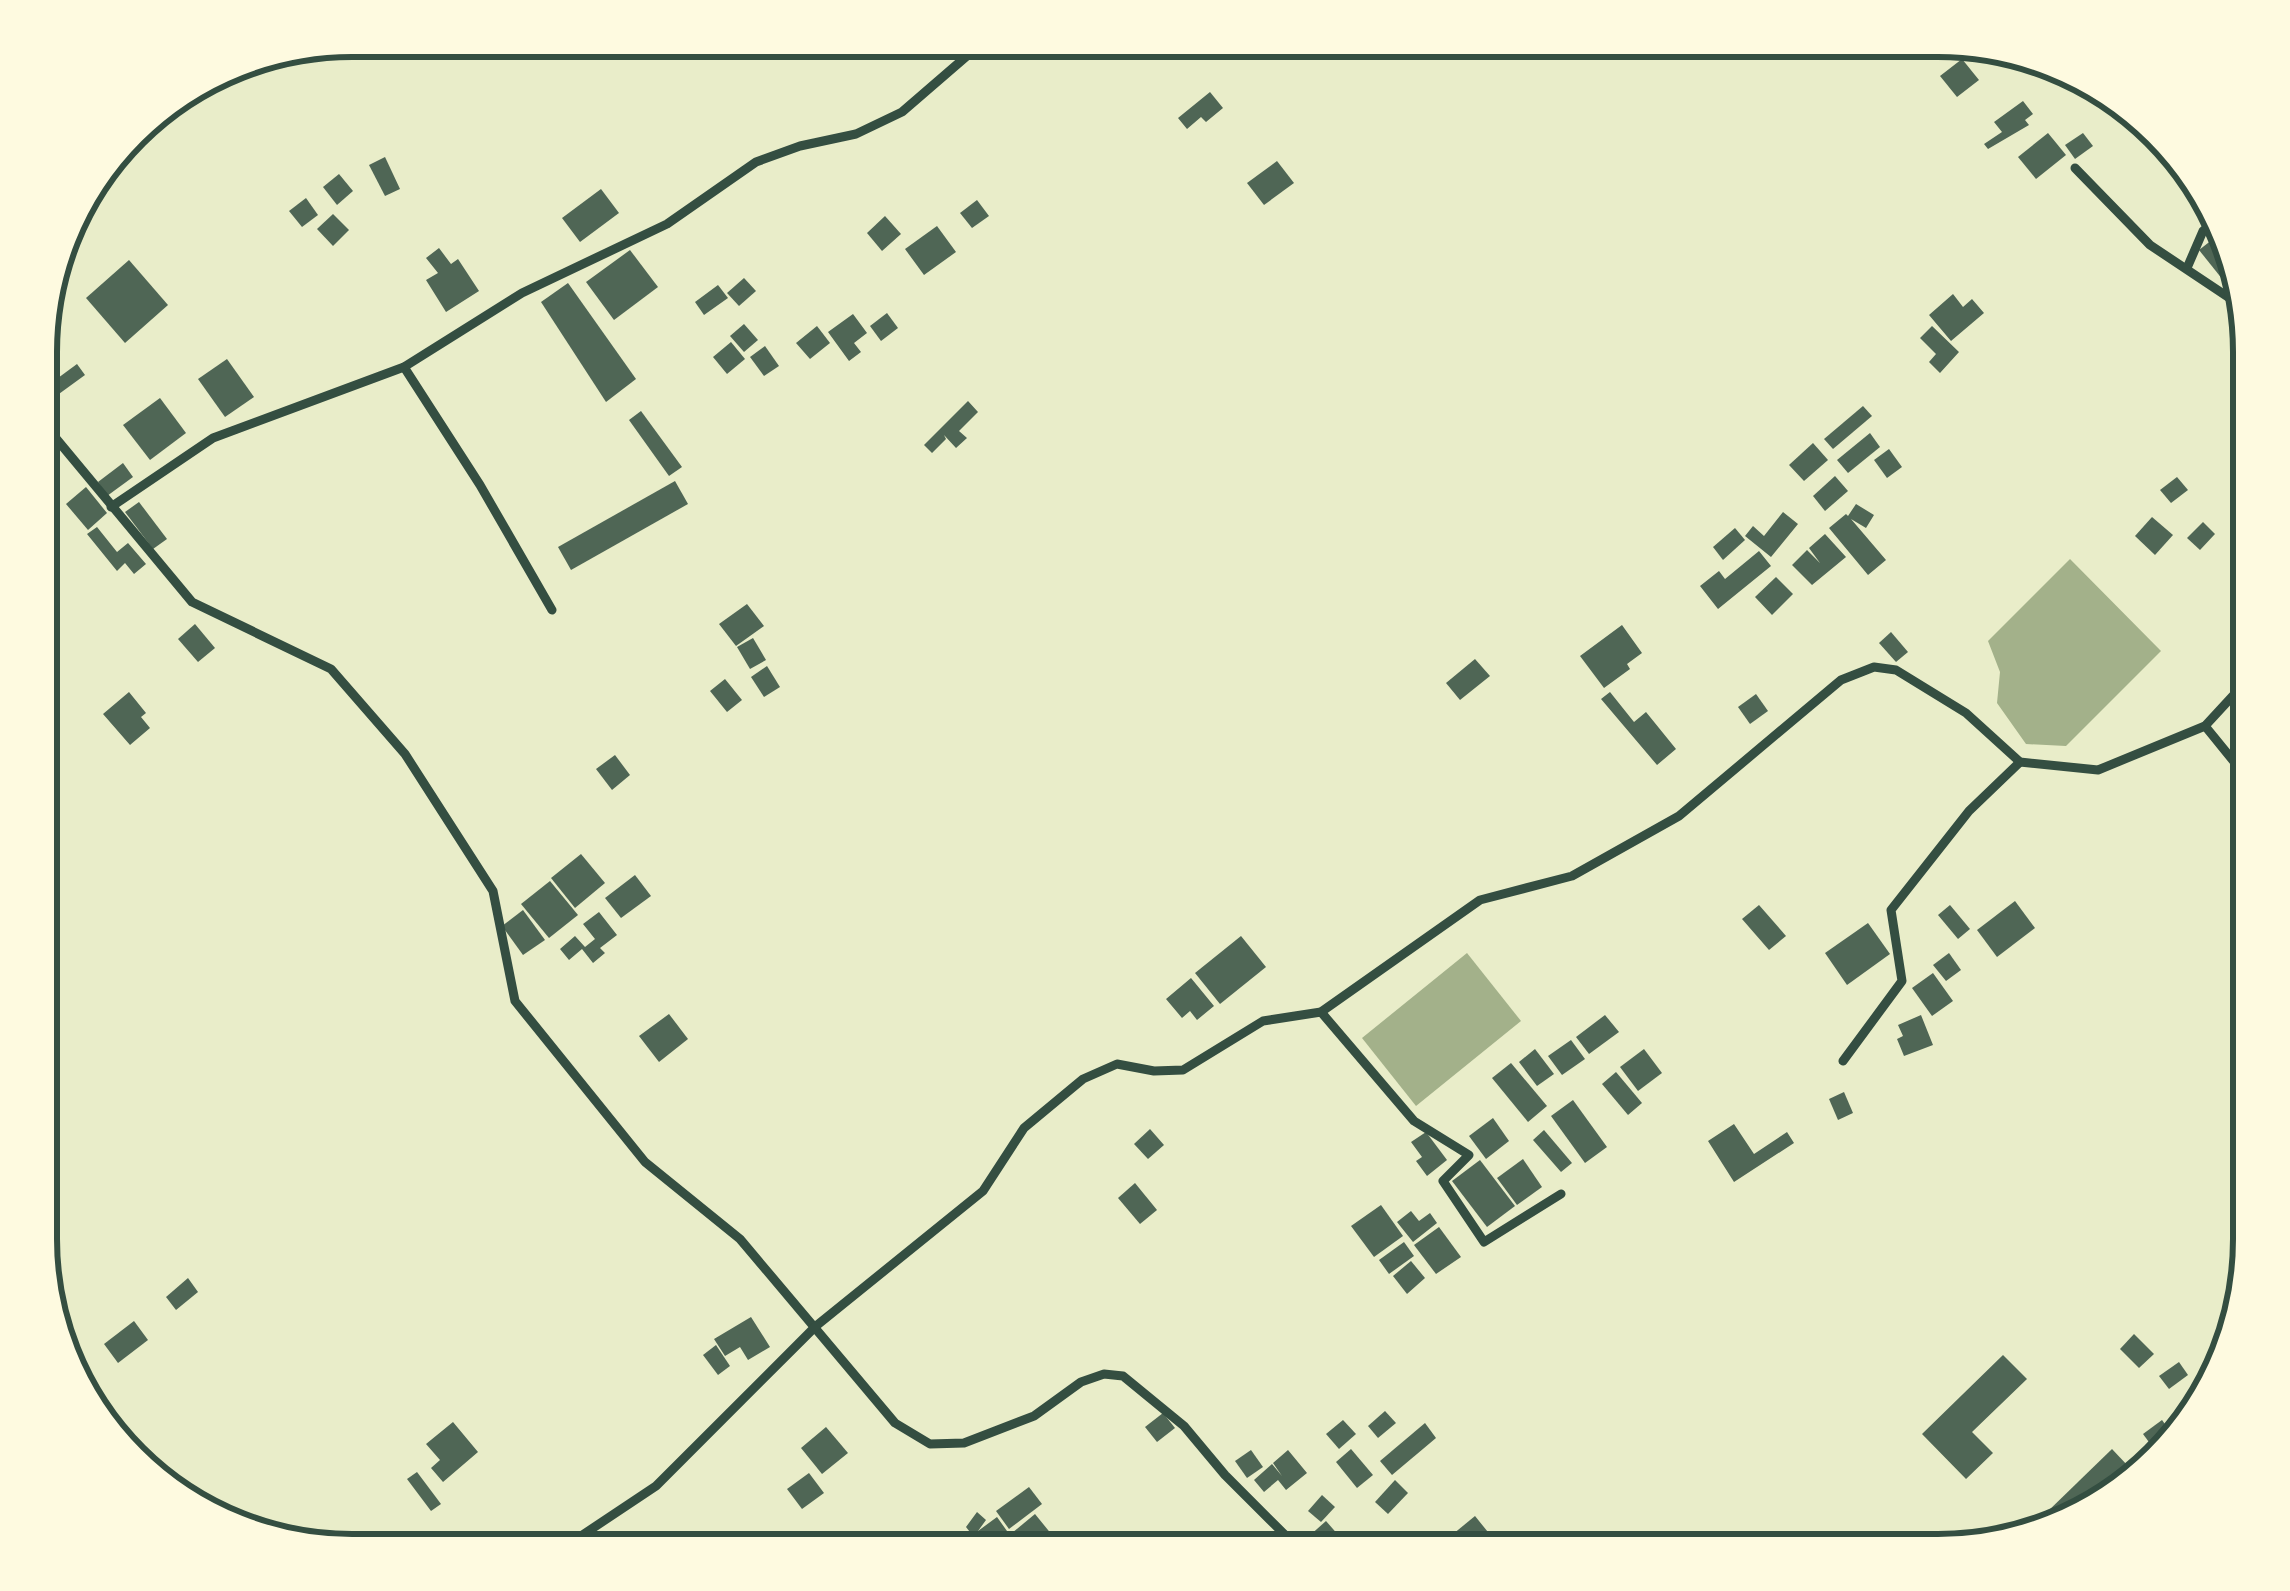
<svg xmlns="http://www.w3.org/2000/svg" width="2290" height="1591" font-family="'Source Sans 3',sans-serif">
	<style>
		.water { fill: #a3b18a }
		.building { fill: #4f6655 }
		.lines { fill: none; stroke-linecap: round; stroke-linejoin: round }
		.minor { stroke: #344e41; stroke-width: 9 }
		.rim { fill: none; stroke: #344e41; stroke-width: 6 }
	</style>
	<rect width="100%" height="100%" fill="#e9edc9"/>
	<g class="water">
		<polygon points="2070,559 2161,651 2066,746 2026,744 1997,703 2000,672 1988,641"/>
		<polygon points="1467,953 1521,1021 1416,1106 1362,1038"/>
	</g>
	<g class="building">
		<polygon points="1962,59 1979,80 1957,97 1940,76"/>
		<polygon points="1210,92 1223,108 1206,122 1201,117 1187,129 1178,118"/>
		<polygon points="2023,101 2033,114 2025,120 2029,125 1988,149 1984,144 2002,132 1994,122"/>
		<polygon points="2048,133 2066,155 2036,179 2018,157"/>
		<polygon points="2083,133 2093,146 2075,159 2065,145"/>
		<polygon points="385,157 400,189 385,196 369,165"/>
		<polygon points="1277,161 1294,183 1264,205 1247,183"/>
		<polygon points="339,174 353,191 337,205 323,187"/>
		<polygon points="601,189 619,213 580,242 562,218"/>
		<polygon points="306,198 318,215 302,227 289,211"/>
		<polygon points="977,200 989,216 972,228 960,213"/>
		<polygon points="333,214 349,230 333,246 317,229"/>
		<polygon points="885,216 901,234 882,251 867,233"/>
		<polygon points="937,226 956,252 924,275 905,249"/>
		<polygon points="2217,236 2229,251 2241,290 2235,295 2199,250"/>
		<polygon points="439,248 451,264 458,259 479,291 446,312 426,280 438,273 426,258"/>
		<polygon points="630,250 658,287 614,320 586,282"/>
		<polygon points="129,260 168,305 125,343 86,298"/>
		<polygon points="744,278 756,291 739,306 727,293"/>
		<polygon points="568,283 636,379 606,402 541,302"/>
		<polygon points="718,285 728,298 704,315 695,302"/>
		<polygon points="1953,294 1963,307 1972,299 1984,313 1951,341 1929,315"/>
		<polygon points="887,313 898,328 881,341 870,326"/>
		<polygon points="853,314 867,333 854,343 861,352 849,361 828,332"/>
		<polygon points="744,324 758,340 744,352 730,336"/>
		<polygon points="817,326 830,343 810,359 796,343"/>
		<polygon points="1932,326 1959,352 1940,373 1929,362 1936,354 1920,338"/>
		<polygon points="731,342 745,359 727,374 713,357"/>
		<polygon points="765,346 779,366 764,376 750,357"/>
		<polygon points="227,359 254,397 225,417 198,379"/>
		<polygon points="77,364 85,375 41,407 39,392"/>
		<polygon points="160,398 186,433 150,460 123,425"/>
		<polygon points="968,401 978,412 959,431 967,438 956,448 944,435 946,439 932,453 924,445"/>
		<polygon points="1863,406 1872,416 1833,449 1824,439"/>
		<polygon points="641,411 682,467 669,476 629,420"/>
		<polygon points="1870,433 1880,447 1848,473 1837,460"/>
		<polygon points="1813,443 1828,460 1804,481 1789,465"/>
		<polygon points="1889,449 1902,467 1887,478 1874,460"/>
		<polygon points="123,463 133,477 107,496 98,482"/>
		<polygon points="1835,476 1848,491 1825,511 1813,496"/>
		<polygon points="2177,477 2188,490 2171,503 2160,490"/>
		<polygon points="675,481 688,504 571,570 558,547"/>
		<polygon points="86,487 107,513 88,530 66,504"/>
		<polygon points="139,502 167,539 153,549 125,512"/>
		<polygon points="1856,504 1874,515 1866,528 1851,519 1886,560 1868,575 1829,528 1846,514 1848,516"/>
		<polygon points="1783,512 1798,524 1771,557 1745,536 1753,526 1764,536"/>
		<polygon points="2152,517 2173,535 2155,555 2135,536"/>
		<polygon points="2203,522 2215,534 2200,550 2187,538"/>
		<polygon points="97,527 117,552 128,543 146,564 134,574 125,563 117,571 87,534"/>
		<polygon points="1735,528 1745,540 1723,560 1713,547"/>
		<polygon points="1825,534 1846,557 1812,585 1792,565 1807,550 1820,563 1809,548"/>
		<polygon points="1759,551 1771,566 1718,609 1700,586 1719,571 1725,579"/>
		<polygon points="1776,577 1793,594 1772,615 1755,597"/>
		<polygon points="747,604 764,626 736,646 719,624"/>
		<polygon points="195,624 215,648 198,662 178,639"/>
		<polygon points="1622,625 1642,653 1627,664 1630,669 1604,688 1580,656"/>
		<polygon points="1891,632 1908,652 1896,662 1879,643"/>
		<polygon points="753,638 766,660 750,669 737,647"/>
		<polygon points="1475,659 1490,676 1460,700 1446,683"/>
		<polygon points="767,666 780,687 764,697 751,677"/>
		<polygon points="725,679 742,700 727,712 710,691"/>
		<polygon points="129,692 146,713 141,717 150,728 130,745 103,714"/>
		<polygon points="1610,692 1634,722 1646,712 1676,749 1657,765 1601,699"/>
		<polygon points="1756,694 1768,711 1750,724 1738,707"/>
		<polygon points="615,755 630,775 612,790 596,769"/>
		<polygon points="581,854 605,883 575,908 551,878"/>
		<polygon points="635,875 651,896 621,918 605,898"/>
		<polygon points="550,881 578,915 549,938 521,904"/>
		<polygon points="2015,901 2035,928 1997,957 1977,930"/>
		<polygon points="1759,905 1786,936 1769,950 1742,919"/>
		<polygon points="1950,905 1970,929 1958,939 1938,915"/>
		<polygon points="523,910 545,940 523,955 502,926"/>
		<polygon points="599,912 617,935 600,948 605,953 593,963 582,949 569,960 560,949 575,936 585,947 595,939 583,924"/>
		<polygon points="1868,923 1890,954 1847,985 1825,953"/>
		<polygon points="1241,936 1266,967 1220,1004 1195,973"/>
		<polygon points="1949,953 1961,970 1946,981 1933,965"/>
		<polygon points="1933,973 1953,1001 1932,1016 1912,988"/>
		<polygon points="1191,978 1214,1006 1197,1020 1190,1011 1182,1018 1166,999"/>
		<polygon points="669,1014 688,1039 659,1062 639,1036"/>
		<polygon points="1605,1015 1619,1032 1589,1054 1576,1037"/>
		<polygon points="1921,1015 1933,1045 1904,1056 1897,1039 1903,1036 1898,1025"/>
		<polygon points="1571,1040 1585,1059 1562,1075 1548,1056"/>
		<polygon points="1535,1049 1554,1074 1537,1086 1519,1062"/>
		<polygon points="1644,1049 1662,1073 1638,1091 1620,1067"/>
		<polygon points="1511,1063 1547,1106 1528,1122 1492,1078"/>
		<polygon points="1616,1072 1642,1103 1628,1115 1602,1084"/>
		<polygon points="1844,1092 1853,1113 1838,1120 1829,1099"/>
		<polygon points="1573,1100 1607,1147 1585,1163 1551,1116"/>
		<polygon points="1493,1118 1509,1141 1486,1159 1469,1136"/>
		<polygon points="1734,1124 1754,1154 1787,1132 1794,1143 1734,1182 1708,1141"/>
		<polygon points="1150,1129 1164,1145 1148,1159 1134,1144"/>
		<polygon points="1544,1130 1572,1163 1561,1172 1533,1140"/>
		<polygon points="1426,1132 1447,1160 1427,1176 1416,1161 1422,1157 1411,1142"/>
		<polygon points="1523,1159 1542,1187 1517,1205 1497,1178"/>
		<polygon points="1480,1160 1515,1206 1487,1227 1452,1181"/>
		<polygon points="1135,1183 1157,1210 1140,1224 1118,1198"/>
		<polygon points="1381,1205 1403,1236 1374,1257 1351,1226"/>
		<polygon points="1411,1211 1419,1221 1430,1213 1437,1223 1413,1242 1397,1222"/>
		<polygon points="1439,1227 1461,1257 1436,1274 1414,1245"/>
		<polygon points="1404,1242 1414,1256 1389,1274 1379,1260"/>
		<polygon points="1411,1261 1425,1278 1407,1294 1393,1276"/>
		<polygon points="188,1278 198,1292 176,1310 166,1297"/>
		<polygon points="751,1317 770,1347 748,1360 740,1347 725,1356 714,1339"/>
		<polygon points="134,1321 148,1340 118,1363 104,1344"/>
		<polygon points="2134,1334 2154,1354 2139,1368 2120,1349"/>
		<polygon points="716,1345 730,1366 718,1375 703,1355"/>
		<polygon points="2003,1355 2027,1379 1972,1432 1993,1453 1966,1479 1922,1434"/>
		<polygon points="2179,1362 2188,1375 2169,1389 2159,1376"/>
		<polygon points="1385,1411 1396,1423 1378,1438 1368,1426"/>
		<polygon points="1163,1413 1175,1428 1157,1442 1145,1427"/>
		<polygon points="1343,1420 1356,1434 1339,1449 1326,1434"/>
		<polygon points="2162,1420 2173,1435 2154,1449 2143,1434"/>
		<polygon points="453,1422 478,1452 443,1482 431,1468 440,1460 426,1444"/>
		<polygon points="1425,1423 1436,1438 1392,1475 1380,1461"/>
		<polygon points="826,1427 848,1453 822,1474 801,1448"/>
		<polygon points="1351,1449 1373,1475 1357,1488 1336,1462"/>
		<polygon points="2112,1449 2128,1466 2068,1525 2056,1527 2044,1515"/>
		<polygon points="1251,1450 1263,1467 1247,1478 1235,1461"/>
		<polygon points="1288,1450 1307,1473 1286,1490 1278,1480 1264,1492 1254,1480 1272,1464 1282,1476 1273,1463"/>
		<polygon points="417,1472 441,1504 431,1511 407,1479"/>
		<polygon points="809,1473 824,1493 802,1509 787,1489"/>
		<polygon points="1395,1480 1408,1493 1388,1514 1375,1502"/>
		<polygon points="1029,1487 1042,1504 1009,1529 996,1511"/>
		<polygon points="1322,1495 1335,1507 1321,1522 1308,1511"/>
		<polygon points="977,1512 986,1520 978,1531 997,1517 1007,1531 983,1549 966,1527"/>
		<polygon points="1035,1514 1061,1546 1050,1555 1000,1555 994,1548"/>
		<polygon points="1475,1516 1496,1542 1481,1555 1442,1555 1436,1548"/>
		<polygon points="1326,1521 1340,1537 1322,1553 1308,1537"/>
	</g>
	<g class="lines">
		<g class="minor">
			<polyline points="2075,168 2150,245 2246,309"/>
			<polyline points="2187,268 2203,231 2219,218"/>
			<polyline points="404,367 480,485 552,610"/>
			<polyline points="39,418 192,602 331,669 405,754 493,891 515,1001 645,1162 740,1239 895,1423 930,1444 964,1443 1034,1416 1081,1382 1104,1374 1123,1376 1184,1426 1225,1475 1305,1555"/>
			<polyline points="111,507 213,438 404,367 522,293 667,224 756,162 800,146 856,134 902,112 990,36"/>
			<polyline points="2205,726 2253,785"/>
			<polyline points="1321,1012 1414,1121 1469,1155 1443,1181 1484,1242 1561,1194"/>
			<polyline points="1843,1061 1902,981 1891,910 1969,811 2020,762"/>
			<polyline points="538,1554 578,1538 656,1486 816,1326 983,1191 1024,1128 1083,1079 1117,1064 1154,1071 1183,1070 1263,1021 1321,1012 1480,900 1572,876 1679,816 1841,680 1874,667 1896,670 1966,713 2020,762 2098,770 2205,726 2253,674"/>
		</g>
	</g>
	<path d="M0 0H2290V1591H0ZM352 57H1938A295 295 0 0 1 2233 352V1239A295 295 0 0 1 1938 1534H352A295 295 0 0 1 57 1239V352A295 295 0 0 1 352 57Z" fill="#fefae0" fill-rule="evenodd"/>
	<path class="rim" d="M352 57H1938A295 295 0 0 1 2233 352V1239A295 295 0 0 1 1938 1534H352A295 295 0 0 1 57 1239V352A295 295 0 0 1 352 57Z"/>
</svg>
